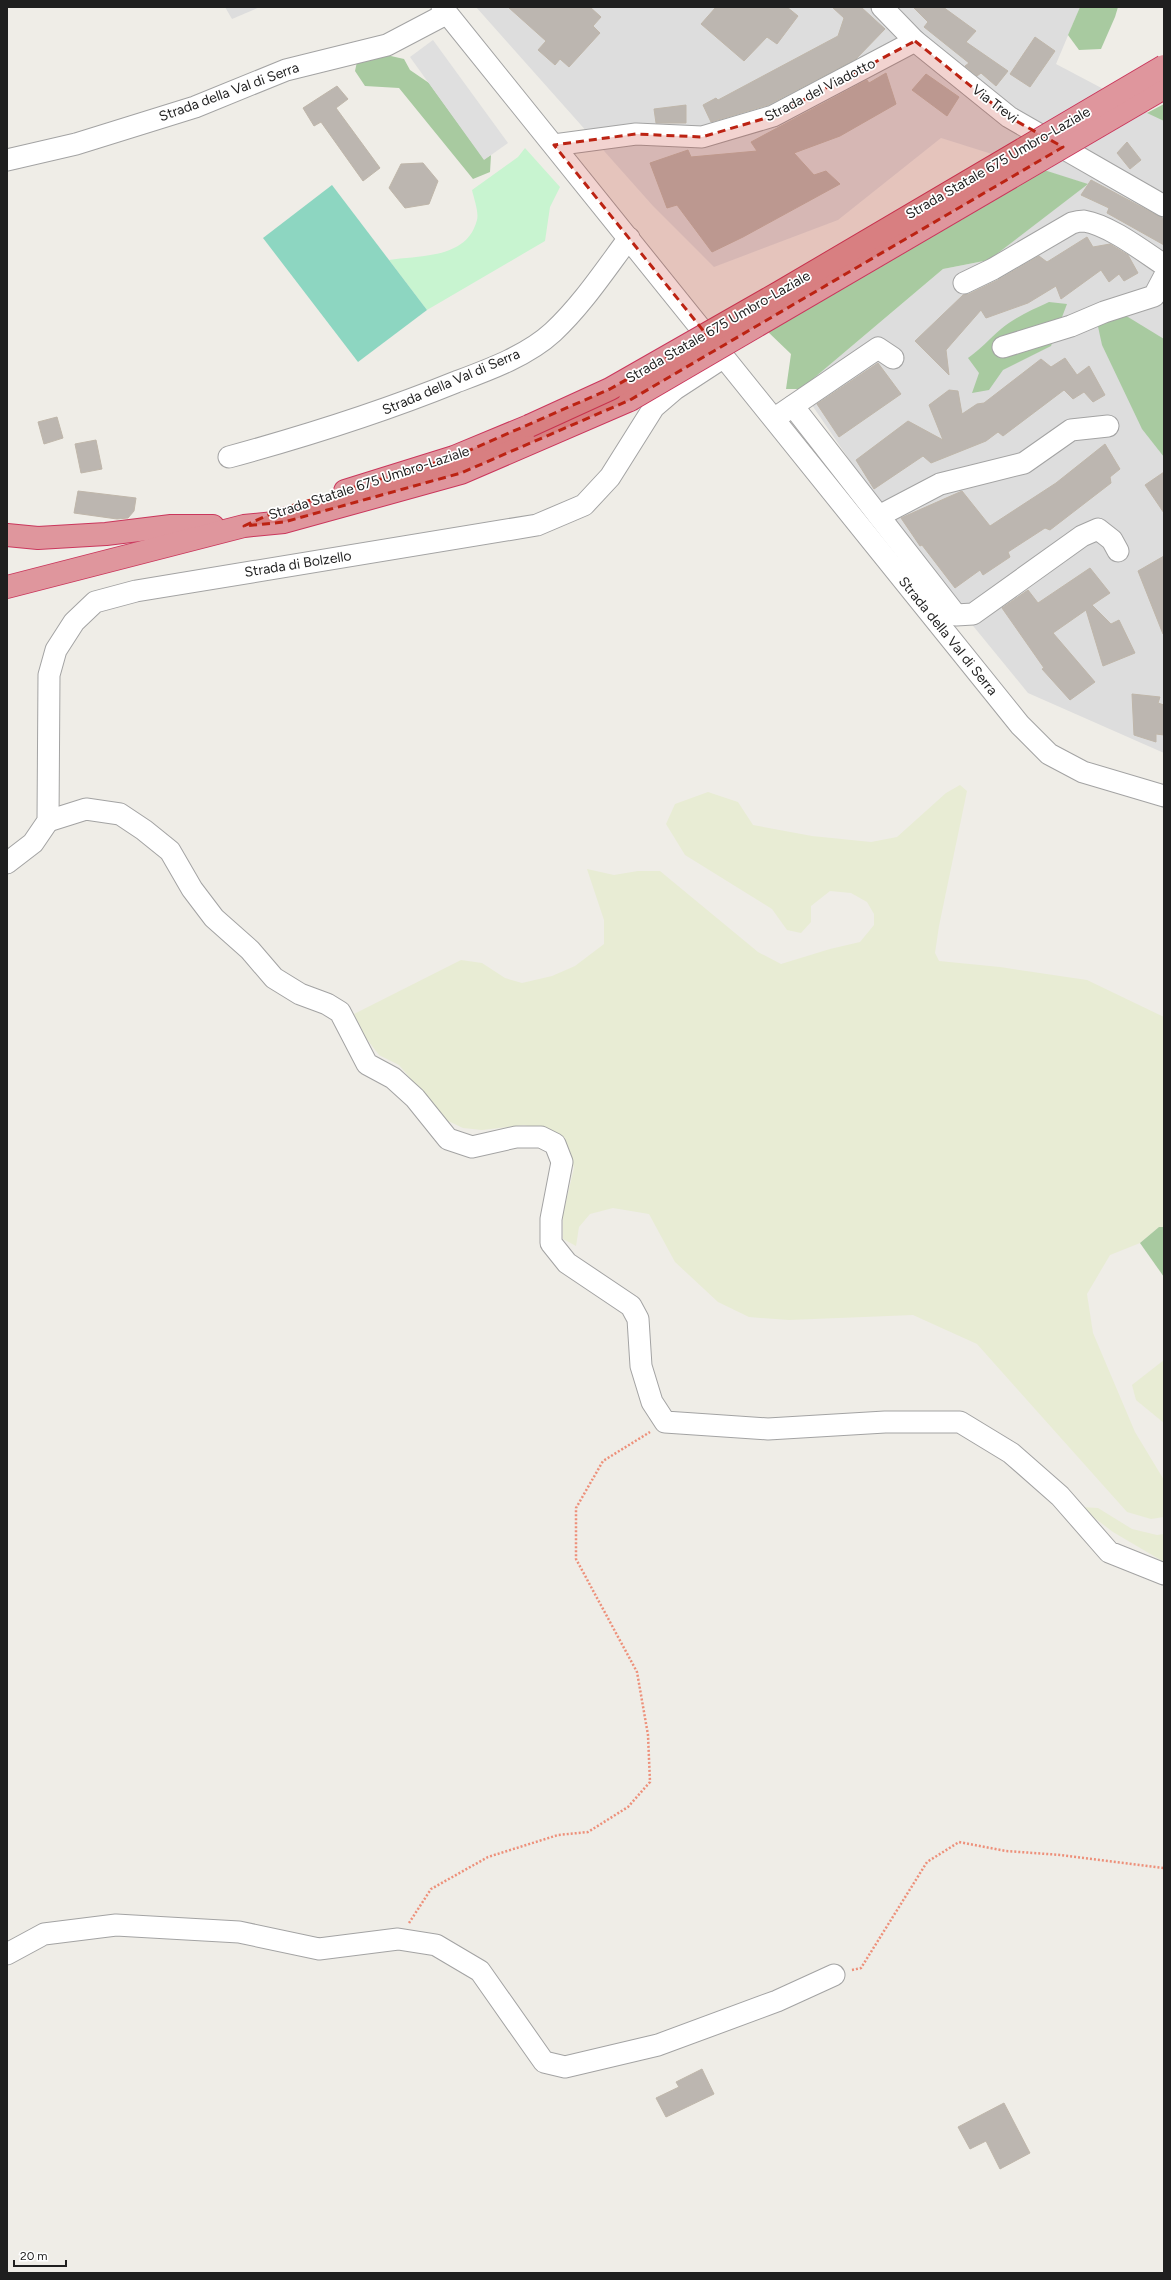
<svg xmlns="http://www.w3.org/2000/svg" width="1171" height="2280" font-family="Figtree,sans-serif">
	<style>
		.residential { fill: #ddd }
		.farmland { fill: #e8ecd4 }
		.forest { fill: #a8caa0 }
		.park { fill: #c8f4d0 }
		.pitch { fill: #8dd6c1 }
		.parking { fill: #dfdfdf }
		.building { fill: #bcb6b0; stroke: #bfb6aa }
		.lines { fill: none; stroke-linecap: round; stroke-linejoin: round }
		.minor-casing { stroke: #a3a3a3; stroke-width: 23 }
		.highway-casing { stroke: #ca375c; stroke-width: 24 }
		.path { stroke: #ed907a; stroke-width: 2.5; stroke-dasharray: 2 2; stroke-linecap: butt }
		.minor { stroke: #fff; stroke-width: 21 }
		.highway { stroke: #df969d; stroke-width: 22 }
		.highway-bridge-casing { stroke: #ca375c; stroke-width: 24; stroke-linecap: butt }
		.highway-bridge { stroke: #df969d; stroke-width: 22 }
		.marked { fill: #bc2313; fill-opacity: 0.2; stroke: #bc2313; stroke-width: 3; stroke-dasharray: 8 5; stroke-linejoin: round }
		.labels { text-anchor: middle; dominant-baseline: central; stroke-width: 3.5; stroke-linejoin: round; paint-order: stroke }
		.street-label { font-size: 14px; fill: #1f1f1f; stroke: #fff }
	</style>
	<rect width="100%" height="100%" fill="#efede7"/>
	<g class="residential">
		<polygon points="225,7 260,7 232,19"/>
		<polygon points="476,7 1080,7 1056,64 1164,121 1164,753 1028,693 911,550 801,389 943,269 989,260 1087,184 941,138 838,220 714,267 653,206"/>
	</g>
	<g class="farmland">
		<polygon points="960,785 967,791 939,926 935,953 939,961 1000,967 1087,980 1164,1017 1164,1227 1159,1227 1140,1243 1110,1255 1087,1294 1093,1333 1135,1432 1164,1480 1164,1517 1151,1519 1127,1512 977,1344 913,1315 789,1320 749,1317 718,1302 675,1262 649,1214 613,1208 590,1214 579,1227 576,1246 563,1239 563,1214 574,1168 569,1149 559,1134 524,1125 482,1130 463,1128 446,1120 399,1065 379,1055 366,1038 354,1014 461,960 482,963 505,978 522,983 552,976 575,966 604,944 604,920 587,869 614,875 638,871 660,871 758,952 781,964 830,949 860,942 874,925 874,914 867,902 851,893 830,891 811,906 811,922 801,933 787,930 772,909 685,855 666,824 675,804 708,792 738,802 753,825 812,836 871,842 897,837 946,793"/>
		<polygon points="1164,1360 1164,1423 1136,1400 1132,1385"/>
		<polygon points="1080,1507 1098,1508 1132,1529 1157,1535 1164,1534 1164,1562 1113,1532"/>
	</g>
	<g class="forest">
		<polygon points="1080,7 1118,7 1115,17 1101,49 1079,50 1068,35"/>
		<polygon points="382,54 404,59 410,70 429,83 484,159 491,155 490,172 473,179 399,88 365,86 355,71 358,57"/>
		<polygon points="1164,104 1164,121 1147,113"/>
		<polygon points="1044,170 1088,184 989,260 943,269 801,389 786,389 791,354 766,330"/>
		<path d="M1049 302 1067 304 1051 346 1003 370 989 390 972 393 979 373 968 358C981 349 989 339 1001 329 1015 317 1032 310 1049 302Z"/>
		<polygon points="1110,306 1164,339 1164,457 1142,429 1102,345 1094,308"/>
		<polygon points="1159,1227 1164,1227 1164,1277 1140,1243"/>
	</g>
	<path class="park" d="M525 148 560 187 550 207 545 241 427 310 389 260C421 255 467 259 477 220 479 212 474 199 472 190L518 157Z"/>
	<polygon class="pitch" points="332,185 427,310 358,362 263,238"/>
	<polygon class="parking" points="433,40 508,143 484,160 410,57"/>
	<g class="building">
		<polygon points="508,7 590,7 601,17 593,26 600,33 569,67 560,59 555,65 538,50 546,41"/>
		<polygon points="716,7 787,7 798,16 777,44 767,37 744,61 701,24"/>
		<polygon points="832,7 861,7 885,29 856,59 768,105 711,122 703,105 716,98 718,100 838,36 844,18"/>
		<polygon points="913,7 943,7 976,31 966,42 1008,71 996,86 981,73 977,76 965,66 969,63 924,27 928,22"/>
		<polygon points="1035,37 1055,51 1030,87 1010,74"/>
		<polygon points="886,73 896,104 840,136 794,153 814,175 826,171 840,184 743,237 712,252 677,205 667,208 650,163 688,150 691,157 757,151 751,142 867,80 869,83"/>
		<polygon points="926,74 959,97 947,116 912,90"/>
		<polygon points="337,86 348,99 336,108 380,168 363,181 321,122 314,126 303,108"/>
		<polygon points="686,105 686,123 656,123 654,109"/>
		<polygon points="1127,142 1141,160 1130,169 1117,153"/>
		<polygon points="423,163 438,181 429,204 405,208 389,188 401,164"/>
		<polygon points="1091,180 1164,219 1164,245 1107,213 1109,208 1081,195"/>
		<polygon points="1087,237 1093,247 1110,244 1128,255 1138,273 1124,281 1119,274 1109,282 1101,270 1061,299 1056,286 1028,303 986,318 981,310 946,350 949,375 915,341 963,295 969,294 998,280 1039,256 1047,262"/>
		<polygon points="1065,358 1077,375 1089,366 1105,395 1093,402 1084,392 1073,399 1064,390 1003,436 998,432 986,441 931,463 923,456 874,489 856,460 908,421 943,440 929,405 949,390 958,391 962,414 977,404 984,403 1041,359 1051,367"/>
		<polygon points="878,363 901,394 839,437 817,404"/>
		<polygon points="57,417 63,438 44,444 38,422"/>
		<polygon points="96,440 102,469 81,473 75,444"/>
		<polygon points="1105,444 1120,469 1110,477 1111,483 1050,530 1045,528 1008,552 1010,557 983,575 980,570 955,588 922,545 920,546 901,518 962,491 990,526 1056,483"/>
		<polygon points="1164,472 1164,513 1145,485"/>
		<polygon points="78,491 136,498 134,511 128,518 117,519 74,513"/>
		<polygon points="1164,556 1164,634 1163,634 1138,571"/>
		<polygon points="1090,568 1110,593 1092,605 1111,624 1119,620 1135,653 1103,666 1086,610 1053,633 1095,682 1070,700 1042,669 1044,668 1002,608 1028,590 1038,603"/>
		<polygon points="1132,694 1160,697 1158,703 1164,705 1164,735 1156,734 1156,742 1134,735"/>
		<polygon points="702,2069 714,2094 666,2117 656,2098 679,2087 676,2082"/>
		<polygon points="1004,2103 1030,2153 1000,2169 986,2141 970,2149 958,2127"/>
	</g>
	<g class="lines">
		<defs>
			<g id="minor">
				<polyline points="442,7 1020,725 1049,754 1083,772 1164,796"/>
				<polyline points="882,7 915,41 1009,117 1164,206"/>
				<polyline points="554,145 636,134 702,137 773,116 915,41"/>
				<polyline points="7,160 76,144 195,107 286,70 387,45 446,14"/>
				<path d="M964 283 993 269 1072 223C1075 222 1080 221 1084 221 1109 225 1143 251 1164 265"/>
				<polyline points="1003,347 1071,326 1104,312 1154,296 1164,277"/>
				<polyline points="793,406 956,615 973,614 1082,536 1098,529 1112,540 1118,551"/>
				<polyline points="781,414 878,348 893,358"/>
				<path d="M229 457C306 436 382 412 456 382 488 370 527 356 553 332 582 305 605 270 629 238"/>
				<polyline points="879,516 940,484 1024,463 1071,430 1108,426"/>
				<polyline points="48,821 86,809 120,814 144,830 170,851 192,889 214,918 250,950 274,978 300,994 327,1004 340,1012 367,1064 393,1078 415,1098 448,1139 472,1147 516,1137 541,1137 555,1144 562,1162 551,1219 551,1243 567,1263 631,1306 638,1319 641,1366 652,1402 665,1422 768,1429 885,1422 960,1422 1011,1453 1060,1496 1109,1552 1164,1574"/>
				<polyline points="7,863 33,843 48,821 49,675 56,650 74,622 95,602 136,591 537,525 584,505 610,477 654,407 675,389 724,357"/>
				<polyline points="7,1954 44,1934 116,1925 239,1932 319,1949 398,1939 436,1945 480,1971 544,2062 565,2067 658,2045 777,2001 834,1975"/>
			</g>
			<g id="highway">
				<polyline points="345,491 454,457 529,426"/>
				<polyline points="7,535 38,538 106,534 171,526 213,526"/>
				<polyline points="7,587 244,526 284,522 461,473 630,400"/>
			</g>
		</defs>
		<use href="#minor" class="minor-casing"/>
		<use href="#highway" class="highway-casing"/>
		<g class="path">
			<polyline points="409,1923 431,1889 488,1857 558,1835 588,1832 628,1807 650,1782 648,1735 637,1672 576,1559 576,1508 603,1461 650,1432"/>
			<polyline points="852,1970 861,1968 927,1862 959,1842 1006,1851 1061,1855 1164,1868"/>
		</g>
		<use href="#minor" class="minor"/>
		<use href="#highway" class="highway"/>
		<defs>
			<g id="highway-bridge">
				<polyline points="630,400 1164,88"/>
				<polyline points="529,426 610,389 780,292 1164,66"/>
			</g>
		</defs>
		<use href="#highway-bridge" class="highway-bridge-casing"/>
		<use href="#highway-bridge" class="highway-bridge"/>
	</g>
	<path class="marked" d="M915 41 1009 117 1063 147 630 400 461 473 284 522 244 526 281 509 454 457 610 389 706 334 554 145 636 134 702 137 773 116Z"/>
	<g class="labels">
		<g class="street-label">
			<text transform="translate(820 90) rotate(-27)">Strada del Viadotto</text>
			<text transform="translate(229 92) rotate(-20)">Strada della Val di Serra</text>
			<text transform="translate(995 104) rotate(37)">Via Trevi</text>
			<text transform="translate(998 163) rotate(-30)">Strada Statale 675 Umbro-Laziale</text>
			<text transform="translate(718 327) rotate(-30)">Strada Statale 675 Umbro-Laziale</text>
			<text transform="translate(451 382) rotate(-23)">Strada della Val di Serra</text>
			<text transform="translate(369 483) rotate(-18)">Strada Statale 675 Umbro-Laziale</text>
			<text transform="translate(298 564) rotate(-9)">Strada di Bolzello</text>
			<text transform="translate(948 636) rotate(51)">Strada della Val di Serra</text>
		</g>
	</g>
	<rect width="1171" height="2280" fill="none" stroke="#1f1f1f" stroke-width="16"/>
	<path d="M14 2260v6h52v-6" fill="none" stroke="#1f1f1f" stroke-width="2"/>
	<text x="20" y="2260" font-size="12" fill="#1f1f1f" stroke="#ffffff" stroke-width="3" paint-order="stroke">20 m</text>
</svg>
